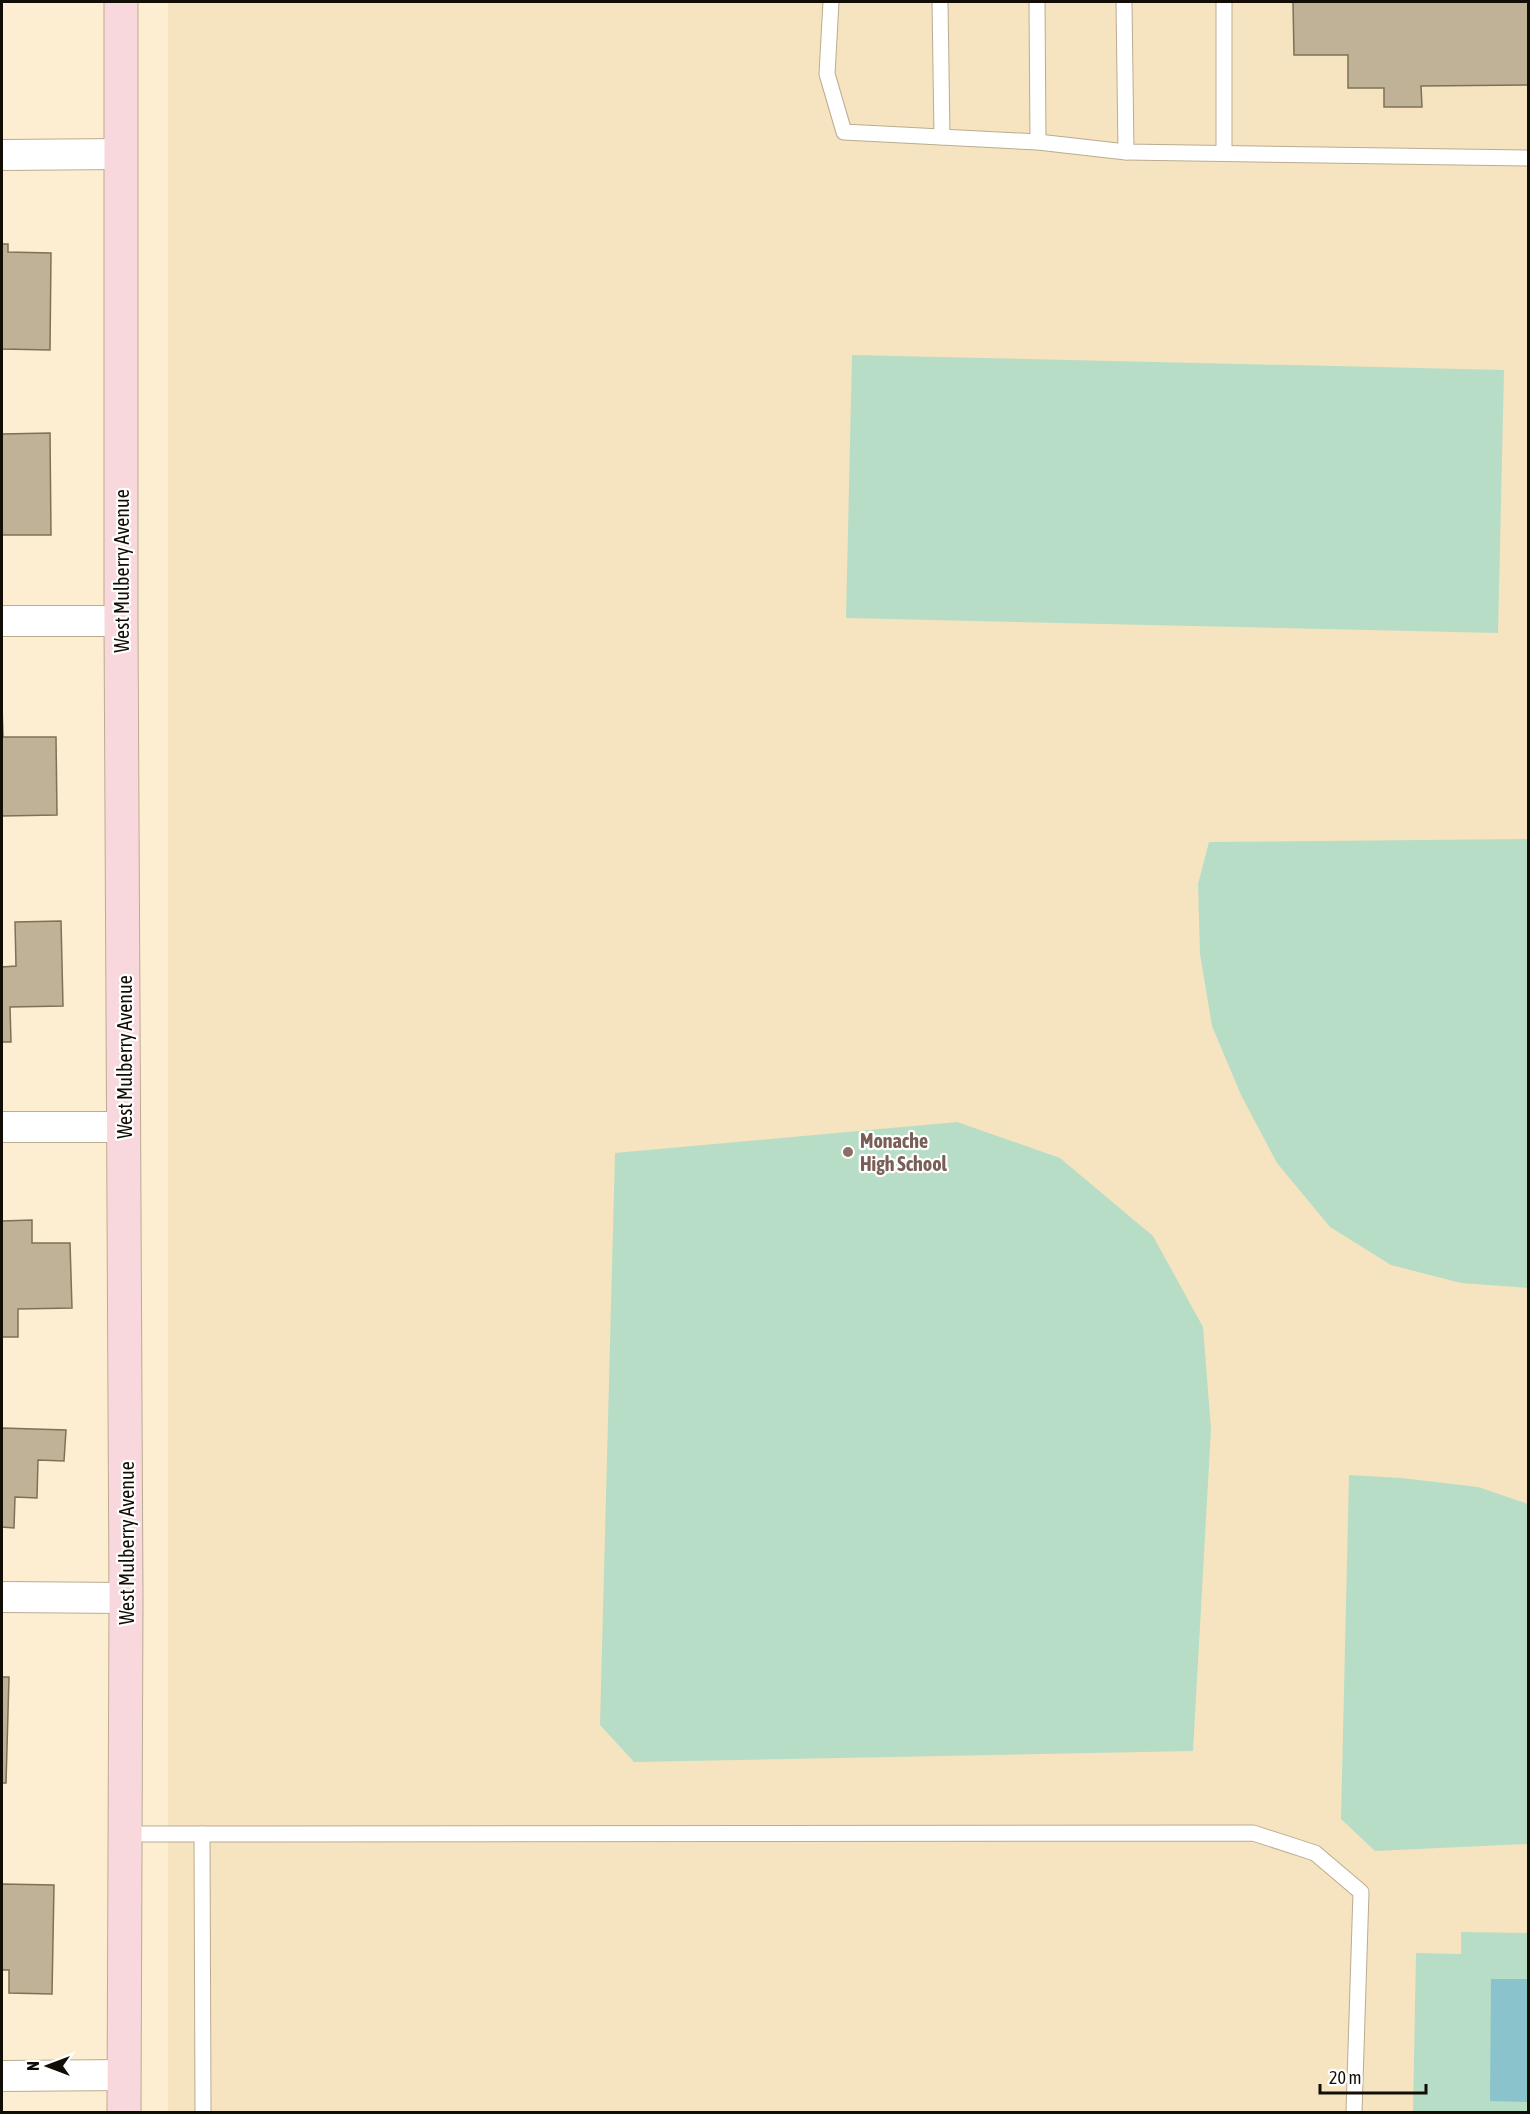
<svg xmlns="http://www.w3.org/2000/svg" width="1530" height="2114" font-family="'Asap Condensed',sans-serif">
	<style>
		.built { fill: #f5e4bf }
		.green { fill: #b7ddc7 }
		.water { fill: #8ac3cb }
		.building { fill: #bfb296; stroke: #7e7157; stroke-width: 1.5 }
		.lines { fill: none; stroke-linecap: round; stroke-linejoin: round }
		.lane-casing { stroke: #baac91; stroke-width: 17 }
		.street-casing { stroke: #baac91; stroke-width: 32 }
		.secondary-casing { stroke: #baac91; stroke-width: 35 }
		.lane { stroke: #fff; stroke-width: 15 }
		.street { stroke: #fff; stroke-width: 30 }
		.secondary { stroke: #f9d8dd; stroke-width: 33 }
		.education-dot { fill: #8d6e63; stroke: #fff; stroke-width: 2 }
		.labels { text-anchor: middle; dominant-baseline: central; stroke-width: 4.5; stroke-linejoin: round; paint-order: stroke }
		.street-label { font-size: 20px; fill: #130e05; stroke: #fff }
		.education-label { font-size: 20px; font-weight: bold; fill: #785e54; stroke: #fff; text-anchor: start }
	</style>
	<rect width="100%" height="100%" fill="#fdeed1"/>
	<rect class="built" x="168" y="2" width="1360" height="2110"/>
	<g class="green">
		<polygon points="852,355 1504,370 1498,633 846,618"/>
		<polygon points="1528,839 1528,1288 1461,1283 1391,1265 1330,1227 1277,1163 1241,1095 1212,1026 1200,954 1198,884 1209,842"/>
		<polygon points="957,1122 1060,1158 1153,1236 1203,1327 1211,1429 1193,1751 634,1762 600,1725 615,1153"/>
		<polygon points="1349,1475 1401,1478 1478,1487 1528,1504 1528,1844 1375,1851 1341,1819"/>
		<polygon points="1461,1932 1528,1933 1528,2112 1413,2112 1416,1953 1461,1954"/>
	</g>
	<polygon class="water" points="1491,1979 1528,1979 1528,2102 1490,2101"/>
	<g class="building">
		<polygon points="1293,2 1528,2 1528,85 1421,86 1422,107 1384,107 1384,88 1348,88 1348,55 1294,55"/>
		<polygon points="2,244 8,244 8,252 51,253 50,350 2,349"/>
		<polygon points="50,433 51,535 2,535 2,434"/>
		<polygon points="2,706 3,737 56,737 57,815 2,816"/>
		<polygon points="61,921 63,1006 10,1007 11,1042 2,1042 2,967 16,966 15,922"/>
		<polygon points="32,1220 32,1243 70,1243 72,1308 18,1309 18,1337 2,1337 2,1221"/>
		<polygon points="2,1428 66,1430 64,1461 38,1460 37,1498 15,1497 14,1528 2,1527"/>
		<polygon points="2,1677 9,1677 6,1783 2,1783"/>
		<polygon points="2,1884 54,1885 52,1994 9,1993 9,1970 2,1970"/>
	</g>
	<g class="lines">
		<defs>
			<g id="lane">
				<polyline points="831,2 827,74 844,132 1038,142 1126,152 1528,158"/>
				<polyline points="940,2 942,137"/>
				<polyline points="1037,2 1038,142"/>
				<polyline points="1124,2 1126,152"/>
				<polyline points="1224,2 1224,153"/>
				<polyline points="125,1834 1253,1833 1315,1853 1361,1892 1354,2112"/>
				<polyline points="202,1834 203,2112"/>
			</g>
			<g id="street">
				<polyline points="2,155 121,154"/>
				<polyline points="2,621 121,621"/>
				<polyline points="2,1127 125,1127"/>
				<polyline points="2,1597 126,1598"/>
				<polyline points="2,2076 124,2075"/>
			</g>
			<polyline id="secondary" points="121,2 121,621 126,1598 124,2112"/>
		</defs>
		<use href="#lane" class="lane-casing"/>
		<use href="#street" class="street-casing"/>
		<use href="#secondary" class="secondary-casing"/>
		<use href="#lane" class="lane"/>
		<use href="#street" class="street"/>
		<use href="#secondary" class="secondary"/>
	</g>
	<circle class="education-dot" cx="848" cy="1152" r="6"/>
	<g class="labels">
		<g class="street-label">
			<text transform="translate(121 571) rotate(-90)">West Mulberry Avenue</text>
			<text transform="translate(124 1057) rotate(-90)">West Mulberry Avenue</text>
			<text transform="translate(126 1543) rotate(-90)">West Mulberry Avenue</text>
		</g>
		<g class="education-label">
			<text x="860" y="1140">Monache<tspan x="860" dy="23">High School</tspan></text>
		</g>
	</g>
	<rect width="1530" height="2114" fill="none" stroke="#130e05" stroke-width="6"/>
	<g transform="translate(48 2066) rotate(270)" stroke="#ffffff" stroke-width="4.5" paint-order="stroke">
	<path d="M0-4.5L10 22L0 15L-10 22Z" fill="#130e05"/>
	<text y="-9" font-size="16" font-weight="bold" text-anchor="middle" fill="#130e05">N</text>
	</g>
	<path d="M1320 2084v9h106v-9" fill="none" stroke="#130e05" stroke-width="3"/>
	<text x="1329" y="2084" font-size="18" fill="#130e05" stroke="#ffffff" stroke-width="4.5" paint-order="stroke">20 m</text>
</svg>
